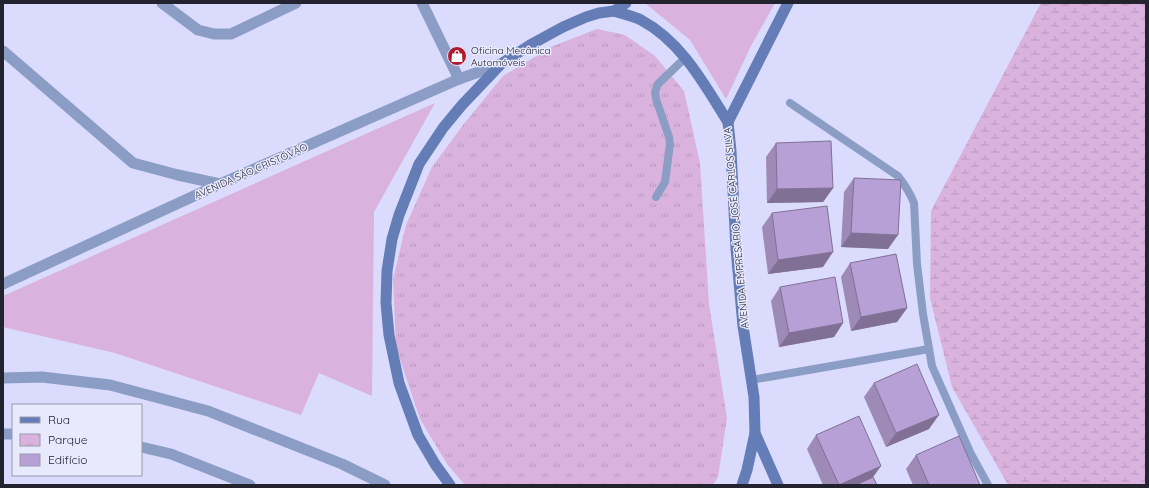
<svg xmlns="http://www.w3.org/2000/svg" width="1149" height="488" font-family="Quicksand,sans-serif">
	<style>
		.green { fill: #dab2de }
		.wetland { fill: url(#wetland-marsh) }
		.park { fill: url(#park-tufts) }
		.lines { fill: none; stroke-linecap: round; stroke-linejoin: round }
		.service { stroke: #8b9dc5; stroke-width: 8 }
		.minor { stroke: #8b9dc5; stroke-width: 11 }
		.tertiary { stroke: #8b9dc5; stroke-width: 11 }
		.secondary { stroke: #647db7; stroke-width: 11 }
		.wall { fill: #9d8ab7 }
		.shaded-wall { fill: #807095 }
		.building { fill: #b7a0d5; stroke: #807095 }
		.labels { text-anchor: middle; dominant-baseline: central; stroke-width: 3; stroke-linejoin: round; paint-order: stroke }
		.poi-label { font-size: 10px; fill: #232330; stroke: #e9e9fe; text-anchor: start }
		.street-label { font-size: 10px; fill: #232330; stroke: #e9e9fe }
	</style>
	<defs>
		<pattern id="wetland-marsh" width="20" height="14" patternUnits="userSpaceOnUse"><rect width="20" height="14" fill="#dab2de"/><path d="M1 5h8M5 5V1M11 12h8M15 12V8" fill="none" stroke="#bb99bf"/></pattern>
		<pattern id="park-tufts" width="24" height="20" patternUnits="userSpaceOnUse"><rect width="24" height="20" fill="#dab2de"/><path d="M3 7l-1-3M5 7V3M7 7l1-3M15 17l-1-3M17 17v-4M19 17l1-3" fill="none" stroke="#bb99bf"/></pattern>
	</defs>
	<rect width="100%" height="100%" fill="#dadbfd"/>
	<g class="green">
		<polygon points="645,3 775,3 751,46 726,99 690,40"/>
		<polygon points="435,103 374,212 372,396 319,373 301,415 115,353 3,327 3,296"/>
	</g>
	<polygon class="wetland" points="1041,3 1146,3 1146,485 1008,485 952,387 930,298 931,211"/>
	<polygon class="park" points="597,29 625,35 655,56 684,91 700,163 709,304 727,418 718,477 713,485 465,485 447,464 420,419 396,347 393,279 406,225 432,167 463,125 503,76 553,46"/>
	<g class="lines">
		<g class="service">
			<path d="M790 103 898 176C905 185 910 193 914 203L917 264 923 314 932 366 971 454 988 485"/>
			<polyline points="656,197 665,182 670,144 669,137 656,99 655,92 658,84 685,58"/>
			<polyline points="751,380 929,349"/>
		</g>
		<g class="minor">
			<polyline points="162,3 198,30 214,34 231,34 296,3"/>
			<polyline points="422,3 459,79"/>
			<polyline points="3,51 133,163 178,175 220,184"/>
			<polyline points="3,434 13,434"/>
			<polyline points="141,447 171,454 250,485"/>
		</g>
		<g class="tertiary">
			<polyline points="3,284 220,184 459,79 501,64"/>
			<polyline points="3,378 42,377 110,385 208,411 342,464 385,485"/>
		</g>
		<g class="secondary">
			<path d="M614 11C623 14 633 16 641 20 682 42 704 84 728 122"/>
			<polyline points="450,485 435,464 418,435 399,383 389,335 386,303 387,271 392,239 399,215 419,164 443,128 462,105 501,64 530,45 563,27 586,17 599,13 614,11 626,3"/>
			<polyline points="742,485 747,470 755,433"/>
			<polyline points="778,485 755,433 754,397 743,326 736,249 731,151 728,122 788,3"/>
		</g>
	</g>
	<g class="wall">
		<polygon points="776,143 833,188 823,202 767,203 766,157"/>
		<polygon points="854,178 888,249 841,247 844,192"/>
		<polygon points="772,213 823,267 768,274 762,227"/>
		<polygon points="850,263 907,308 897,322 851,331 841,277"/>
		<polygon points="780,287 843,323 834,337 779,347 771,301"/>
		<polygon points="874,383 929,429 886,447 864,397"/>
		<polygon points="816,435 873,477 877,485 823,485 807,449"/>
		<polygon points="916,455 980,485 913,485 906,469"/>
	</g>
	<g class="shaded-wall">
		<polygon points="833,188 823,202 767,203 777,189"/>
		<polygon points="851,233 898,235 888,249 841,247"/>
		<polygon points="833,252 823,267 768,274 778,260"/>
		<polygon points="907,308 897,322 851,331 861,317"/>
		<polygon points="843,323 834,337 779,347 789,333"/>
		<polygon points="939,415 929,429 886,447 896,433"/>
		<polygon points="881,466 871,480 861,485 838,485"/>
	</g>
	<g class="building">
		<polygon points="831,141 833,188 777,189 776,143"/>
		<polygon points="854,178 901,180 898,235 851,233"/>
		<polygon points="827,206 833,252 778,260 772,213"/>
		<polygon points="896,254 907,308 861,317 850,263"/>
		<polygon points="835,277 843,323 789,333 780,287"/>
		<polygon points="917,364 939,415 896,433 874,383"/>
		<polygon points="859,416 881,466 839,485 816,435"/>
		<polygon points="959,436 980,485 929,485 916,455"/>
		<polygon points="873,477 877,485 856,485"/>
	</g>
	<defs>
		<symbol id="shop-disc" viewBox="-11 -11 22 22"><circle r="9.5" fill="#ad192d" stroke="#e9e9fe"/><path d="M-5-2.5h2.3a2.7 3.5 0 0 1 5.4 0H5L5.5 6h-11ZM-1.5-2.5h3a1.5 2.3 0 0 0-3 0Z" fill="#fff"/></symbol>
	</defs>
	<g fill-rule="evenodd">
		<use href="#shop-disc" x="446" y="45" width="22" height="22"/>
	</g>
	<g class="labels">
		<g class="poi-label">
			<text x="471" y="50">Oficina Mecânica<tspan x="471" dy="12">Automóveis</tspan></text>
		</g>
		<g class="street-label">
			<text transform="translate(251 171) rotate(-24)">AVENIDA SÃO CRISTÓVÃO</text>
			<text transform="translate(736 228) rotate(-95)">AVENIDA EMPRESÁRIO JOSÉ CARLOS SILVA</text>
		</g>
	</g>
	<rect width="1149" height="488" fill="none" stroke="#232330" stroke-width="8"/>
	<rect x="12" y="404" width="130" height="72" fill="#e9e9fe" stroke="#9a9aac"/>
	<rect x="20" y="417" width="20" height="6" fill="#647db7" stroke="#9a9aac"/>
	<text x="48" y="424" font-size="12" fill="#232330">Rua</text>
	<rect x="20" y="434" width="20" height="12" fill="url(#park-tufts)" stroke="#9a9aac"/>
	<text x="48" y="444" font-size="12" fill="#232330">Parque</text>
	<rect x="20" y="454" width="20" height="12" fill="#b7a0d5" stroke="#9a9aac"/>
	<text x="48" y="464" font-size="12" fill="#232330">Edifício</text>
</svg>
